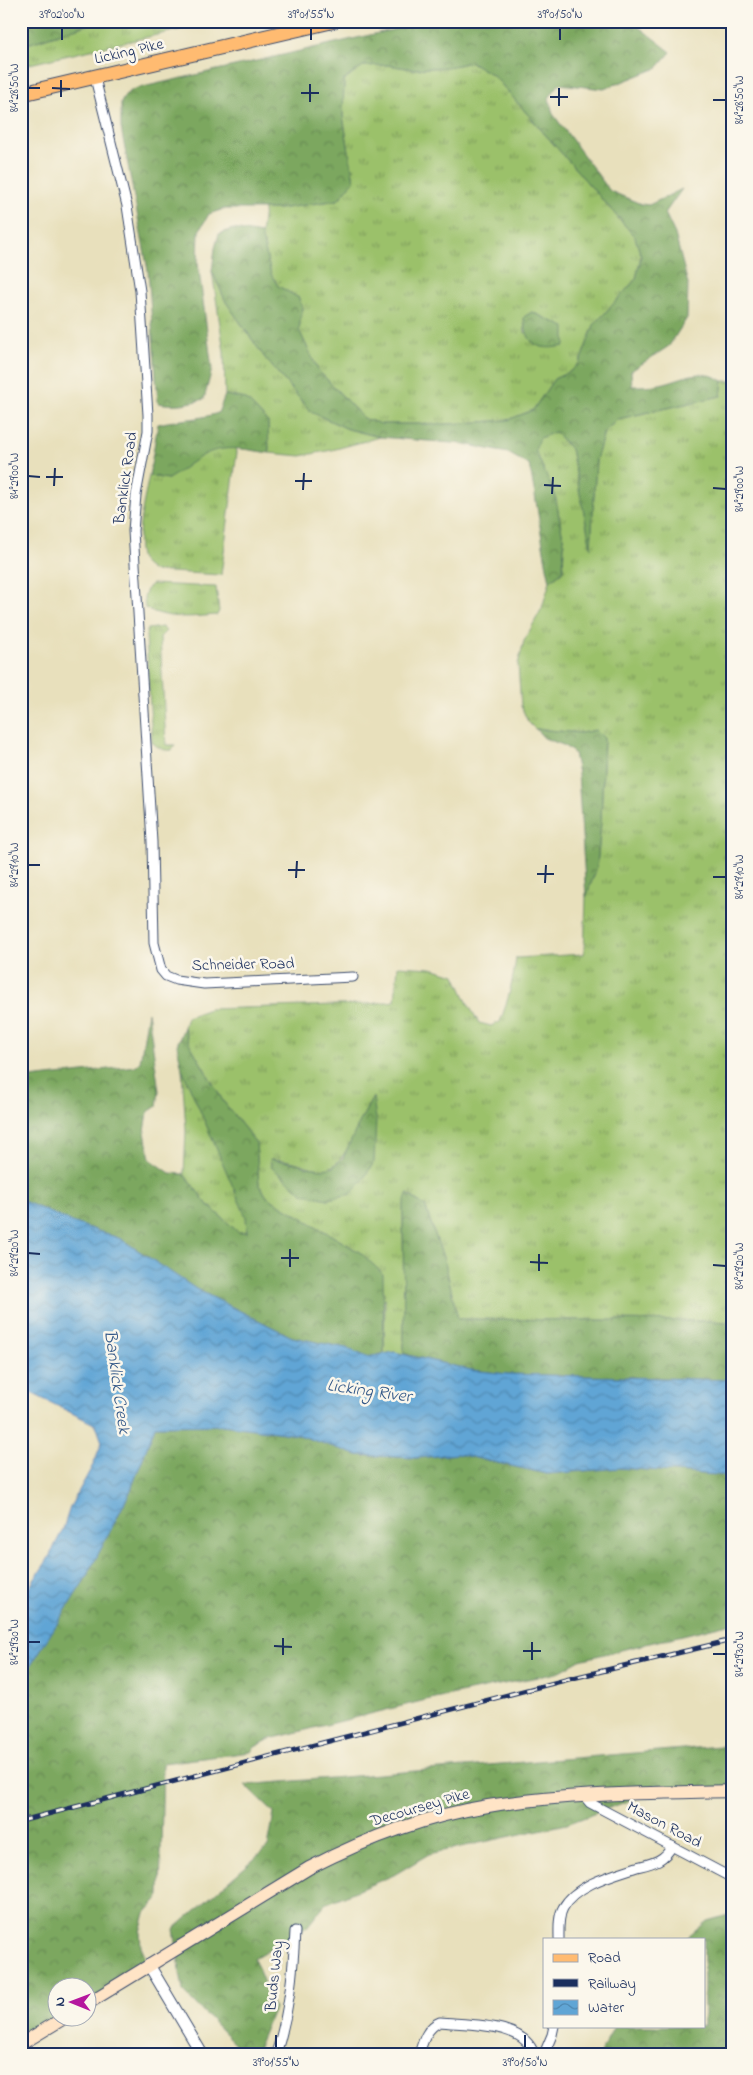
<svg xmlns="http://www.w3.org/2000/svg" width="753" height="2075" font-family="'Indie Flower',sans-serif">
	<style>
		.grass { fill: url(#grass-tufts); stroke: #5b7864; fill-rule: evenodd }
		.forest { fill: url(#forest-crowns); stroke: #4c6b5e }
		.water { fill: url(#water-waves); stroke: #3e6a9a }
		.lines { fill: none; stroke-linecap: round; stroke-linejoin: round }
		.minor-casing { stroke: #3a4a6c; stroke-width: 11 }
		.tertiary-casing { stroke: #3a4a6c; stroke-width: 13 }
		.secondary-casing { stroke: #3a4a6c; stroke-width: 14 }
		.primary-casing { stroke: #3a4a6c; stroke-width: 16 }
		.minor { stroke: #fff; stroke-width: 9 }
		.tertiary { stroke: #fff; stroke-width: 11 }
		.secondary { stroke: #ffe4c6; stroke-width: 12 }
		.primary { stroke: #ffbb71; stroke-width: 14 }
		.rail-casing { stroke: #1b2f5e; stroke-width: 5 }
		.rail { stroke: #fbf7ec; stroke-width: 3; stroke-dasharray: 9; stroke-linecap: butt }
		.ticks { fill: none; stroke: #1b2f5e; stroke-width: 2 }
		.labels { text-anchor: middle; dominant-baseline: central; stroke-width: 5; stroke-linejoin: round; paint-order: stroke }
		.street-label { font-size: 16px; fill: #1b2f5e; stroke: #fbf7ec }
		.water-label { font-size: 18px; font-style: italic; fill: #335888; stroke: #fbf7ec }
		.neatline { fill: none; stroke: #1b2f5e; stroke-width: 2 }
		.ticks-label { font-size: 12px; text-anchor: middle; fill: #1b2f5e }
	</style>
	<defs>
		<pattern id="grass-tufts" width="24" height="20" patternUnits="userSpaceOnUse" patternTransform="scale(1.25)"><rect width="24" height="20" fill="#9bc16b"/><path d="M3 7l-1-3M5 7V3M7 7l1-3M15 17l-1-3M17 17v-4M19 17l1-3" fill="none" stroke="#7e9d5b"/></pattern>
		<pattern id="forest-crowns" width="20" height="18" patternUnits="userSpaceOnUse" patternTransform="scale(1.25)"><rect width="20" height="18" fill="#7ca75f"/><path d="M2 6a3 3 0 1 1 6 0M12 15a3 3 0 1 1 6 0" fill="none" stroke="#658852"/></pattern>
		<pattern id="water-waves" width="16" height="10" patternUnits="userSpaceOnUse" patternTransform="scale(1.25)"><rect width="16" height="10" fill="#60a5d5"/><path d="M0 5q4-4 8 0t8 0" fill="none" stroke="#4e87b0"/></pattern>
	</defs>
	<rect width="100%" height="100%" fill="#fbf7ec"/>
	<filter id="ink" filterUnits="userSpaceOnUse"><feTurbulence type="fractalNoise" baseFrequency=".02" numOctaves="2"/><feDisplacementMap in="SourceGraphic" scale="10" xChannelSelector="R" yChannelSelector="G"/><feConvolveMatrix kernelMatrix="1 2 1 2 8 2 1 2 1" color-interpolation-filters="sRGB"/></filter>
	<filter id="wash" filterUnits="userSpaceOnUse"><feTurbulence type="fractalNoise" baseFrequency=".0096" numOctaves="4" result="noise"/><feDisplacementMap in="SourceGraphic" scale="20" xChannelSelector="R" yChannelSelector="G"/><feGaussianBlur stdDeviation="1.12" result="paint"/><feColorMatrix in="noise" values="0 0 0 0 0 0 0 0 0 0 0 0 0 0 0 0 0 1.4 0 .05"/><feComposite in="paint" operator="in"/></filter>
	<g filter="url(#wash)">
		<rect width="100%" height="100%" fill="#e8e0bc"/>
		<g class="grass">
			<polygon points="99,21 218,21 21,66 21,46"/>
			<path d="M471 62 494 76 635 237 641 256 636 279 594 325 580 362 571 371 554 379 533 410 508 420 449 424H381L363 418 318 370 299 330 302 308 299 298 278 286 271 274 261 234 264 209H279L338 200 354 181 343 116 344 80 363 66 387 65 413 69 449 67ZM532 312 547 319 525 333 524 317Z"/>
			<polygon points="212,271 226,302 265,358 311,412 348,429 380,437 332,450 301,456 269,453 268,422 246,399 225,395 224,352"/>
			<path d="M723 381H732V1322L713 1321 458 1319 445 1263 425 1206 408 1194 403 1207 404 1354 394 1352 384 1354 385 1301 361 1253 267 1197 259 1184 256 1143 223 1101 188 1041 184 1027 187 1017 209 1009 369 1004 395 1001 398 966 431 968 455 975 468 1004 479 1023 491 1026 500 1022C508 1001 513 981 516 958L584 954 586 897 597 867 601 822 604 739 596 730 581 733 535 729 528 722 521 706 518 664 524 641 542 608 550 581 563 571 564 543 555 495 535 450 539 438 555 432 571 449 591 546 596 460 604 432 618 419 721 396ZM373 1098 328 1199 271 1159C279 1160 290 1160 298 1163 307 1166 314 1169 324 1169 347 1168 360 1115 373 1098Z"/>
			<path d="M216 448H236L237 452 221 575 153 571C148 567 141 563 140 556 135 539 145 495 149 476L168 479 197 458Z"/>
			<path d="M152 584 216 587 219 611 217 615C190 617 169 620 145 608L144 597 148 587Z"/>
			<path d="M162 627 166 631 160 637 166 745H175L172 750C164 751 158 748 152 742L146 635 148 629Z"/>
			<polygon points="182,1069 247,1217 247,1232 238,1232 207,1204 184,1174 186,1131"/>
		</g>
		<g class="forest">
			<polygon points="21,21 99,21 21,46"/>
			<path d="M431 21H631L671 52 657 68 604 89 559 84 549 98 553 114 610 191 641 204 649 205 682 189 665 213 675 234 688 284 687 318 669 346 631 371 632 386C641 386 651 386 660 384 684 379 699 366 723 381L721 396 618 419 604 432 596 460 591 548 571 449 555 432 540 438 535 450 555 495 564 543 563 571 550 581C541 543 538 504 529 465L508 453 463 444 380 437 348 429 311 412 265 358 226 302 212 271 215 248 219 234 233 229 261 234 271 274 278 286 299 298 302 308 299 330 318 370 363 418 381 424H449L508 420 533 410 554 379 571 371 580 362 594 325 636 279 641 256 635 237 494 76 471 62 449 67 413 69 387 65 363 66 344 80 343 116 354 181 338 200 279 209H224L209 214 199 231 198 263 212 369 204 399C188 404 174 406 158 403L148 271 121 128V103L125 95 134 89Z"/>
			<path d="M532 312 565 327V346C538 351 526 346 524 317Z"/>
			<path d="M225 395 246 399 268 422 269 453C243 449 220 443 197 459 187 465 179 473 168 479L149 476 158 424C178 419 198 420 218 413Z"/>
			<polygon points="536,729 581,733 596,730 604,738 601,822 597,867 586,897 578,774 574,753 563,745 544,738"/>
			<polygon points="148,1012 159,1091 157,1106 148,1112 145,1132 150,1159 170,1173 184,1174 207,1204 238,1232 247,1232 246,1217 182,1069 177,1045 184,1027 188,1041 223,1101 256,1143 259,1184 267,1197 361,1253 383,1274 384,1354 367,1357 346,1348 292,1337 196,1289 121,1239 72,1222 21,1200 21,1079 135,1066 140,1062"/>
			<polygon points="373,1097 376,1119 374,1162 363,1180 351,1194 328,1199 304,1194 271,1167 270,1159 297,1163 306,1167 324,1169 333,1167 343,1158 359,1123"/>
			<polygon points="407,1194 425,1206 445,1263 458,1319 713,1321 732,1323 732,1380 507,1374 471,1370 404,1354 403,1207"/>
			<polygon points="223,1425 299,1435 357,1455 416,1458 458,1454 547,1474 619,1468 732,1476 732,1623 580,1660 557,1673 426,1700 270,1739 255,1747 251,1752 163,1763 160,1896 145,1913 140,1932 141,1947 149,1965 88,2003 88,1988 58,1988 58,2018 59,2020 21,2035 21,1681 87,1576 130,1492 155,1426"/>
			<polygon points="732,1745 732,1791 649,1793 567,1824 429,1854 394,1875 325,1904 307,1927 254,1958 274,2008 255,2054 245,2054 183,1991 174,1929 268,1847 274,1813 245,1785"/>
			<polygon points="732,1914 732,2054 600,2054 614,2026 704,2026 704,1939 686,1939 707,1921"/>
		</g>
		<polygon class="water" points="21,1200 72,1222 121,1239 196,1289 292,1337 346,1348 367,1357 394,1352 471,1370 507,1374 732,1380 732,1476 619,1468 547,1474 458,1454 416,1458 357,1455 299,1435 223,1425 155,1426 130,1492 87,1576 21,1681 21,1600 48,1559 63,1529 70,1507 93,1465 102,1442 96,1425 21,1388"/>
	</g>
	<g filter="url(#ink)">
		<g class="lines">
			<defs>
				<g id="minor">
					<polyline points="95,78 127,206 140,291 148,415 148,431 136,495 133,531 152,842 154,943 161,970 166,976 176,980 204,984 353,977"/>
					<polyline points="584,1796 590,1803 732,1878"/>
					<path d="M559 1939C559 1929 558 1917 563 1908 576 1884 613 1875 637 1867 653 1863 664 1861 672 1846"/>
					<path d="M276 2054C289 2013 293 1974 295 1931"/>
					<path d="M419 2054C423 2041 427 2027 440 2022 468 2025 524 2022 534 2054"/>
					<polyline points="544,2054 552,2035 554,2026"/>
				</g>
				<polyline id="tertiary" points="149,1965 202,2054"/>
				<g id="secondary">
					<path d="M88 2003 309 1868C365 1839 425 1816 488 1806 569 1793 651 1793 732 1791"/>
					<polyline points="21,2044 64,2018"/>
				</g>
				<polyline id="primary" points="21,94 333,21"/>
			</defs>
			<use href="#minor" class="minor-casing"/>
			<use href="#tertiary" class="tertiary-casing"/>
			<use href="#secondary" class="secondary-casing"/>
			<use href="#primary" class="primary-casing"/>
			<use href="#minor" class="minor"/>
			<use href="#tertiary" class="tertiary"/>
			<use href="#secondary" class="secondary"/>
			<use href="#primary" class="primary"/>
			<defs>
				<polyline id="rail" points="21,1821 573,1678 732,1640"/>
			</defs>
			<use href="#rail" class="rail-casing"/>
			<use href="#rail" class="rail"/>
		</g>
	</g>
	<path class="ticks" d="M62 40V28M311 40V28M560 40V28M28 88H40M52 88 70 89M301 93H319M61 97V80M550 97H568M713 100H726M310 102V84M559 106V88M28 476 40 477M46 477H63M295 481H312M544 485 561 486M54 486 55 468M713 488 726 489M303 490 304 473M552 494 553 477M28 865H40M288 870H305M537 874H554M713 877H726M296 878 297 861M545 883 546 865M28 1253 40 1254M281 1258H299M530 1262 548 1263M713 1265 726 1266M290 1267V1249M539 1271V1254M28 1642H40M274 1646 292 1647M523 1651H541M713 1654H726M283 1655V1638M532 1660V1642M276 2048V2035M525 2048V2035"/>
	<g class="labels">
		<g class="street-label">
			<text transform="translate(129 52) rotate(-13)">Licking Pike</text>
			<text transform="translate(126 478) rotate(-82)">Banklick Road</text>
			<text transform="translate(243 965) rotate(-1)">Schneider Road</text>
			<text transform="translate(420 1808) rotate(-16)">Decoursey Pike</text>
			<text transform="translate(664 1825) rotate(28)">Mason Road</text>
			<text transform="translate(275 1976) rotate(-84)">Buds Way</text>
		</g>
		<g class="water-label">
			<text transform="translate(116 1382) rotate(82)">Banklick Creek</text>
			<text transform="translate(369 1392) rotate(8)">Licking River</text>
		</g>
	</g>
	<rect width="753" height="2075" fill="none" stroke="#fbf7ec" stroke-width="55"/>
	<rect x="543" y="1938" width="162" height="90" fill="#fbf7ec" stroke="#a1a7b3"/>
	<rect x="553" y="1954" width="25" height="8" fill="#ffbb71" stroke="#a1a7b3"/>
	<text x="588" y="1962" font-size="15" fill="#1b2f5e">Road</text>
	<rect x="553" y="1979" width="25" height="8" fill="#1b2f5e" stroke="#a1a7b3"/>
	<text x="588" y="1988" font-size="15" fill="#1b2f5e">Railway</text>
	<rect x="553" y="2000" width="25" height="15" fill="url(#water-waves)" stroke="#a1a7b3"/>
	<text x="588" y="2012" font-size="15" fill="#1b2f5e">Water</text>
	<g transform="translate(72 2002) rotate(271)"><circle r="24" fill="#fbf7ec" stroke="#a1a7b3"/>
	<path d="M0-4L9 19L0 12L-9 19Z" fill="#b5179e"/>
	<text y="-8" font-size="14" font-weight="bold" text-anchor="middle" fill="#1b2f5e">N</text>
	</g>
	<rect x="28" y="28" width="698" height="2020" class="neatline"/>
	<g class="ticks-label">
		<text x="62" y="18">39°02'00"N</text>
		<text x="311" y="18">39°01'55"N</text>
		<text x="560" y="18">39°01'50"N</text>
		<text transform="translate(14 88) rotate(-90)" y="4">84°28'50"W</text>
		<text transform="translate(739 100) rotate(-90)" y="4">84°28'50"W</text>
		<text transform="translate(14 476) rotate(-90)" y="4">84°29'00"W</text>
		<text transform="translate(739 489) rotate(-90)" y="4">84°29'00"W</text>
		<text transform="translate(14 865) rotate(-90)" y="4">84°29'10"W</text>
		<text transform="translate(739 877) rotate(-90)" y="4">84°29'10"W</text>
		<text transform="translate(14 1253) rotate(-90)" y="4">84°29'20"W</text>
		<text transform="translate(739 1266) rotate(-90)" y="4">84°29'20"W</text>
		<text transform="translate(14 1642) rotate(-90)" y="4">84°29'30"W</text>
		<text transform="translate(739 1654) rotate(-90)" y="4">84°29'30"W</text>
		<text x="276" y="2066">39°01'55"N</text>
		<text x="525" y="2066">39°01'50"N</text>
	</g>
</svg>
